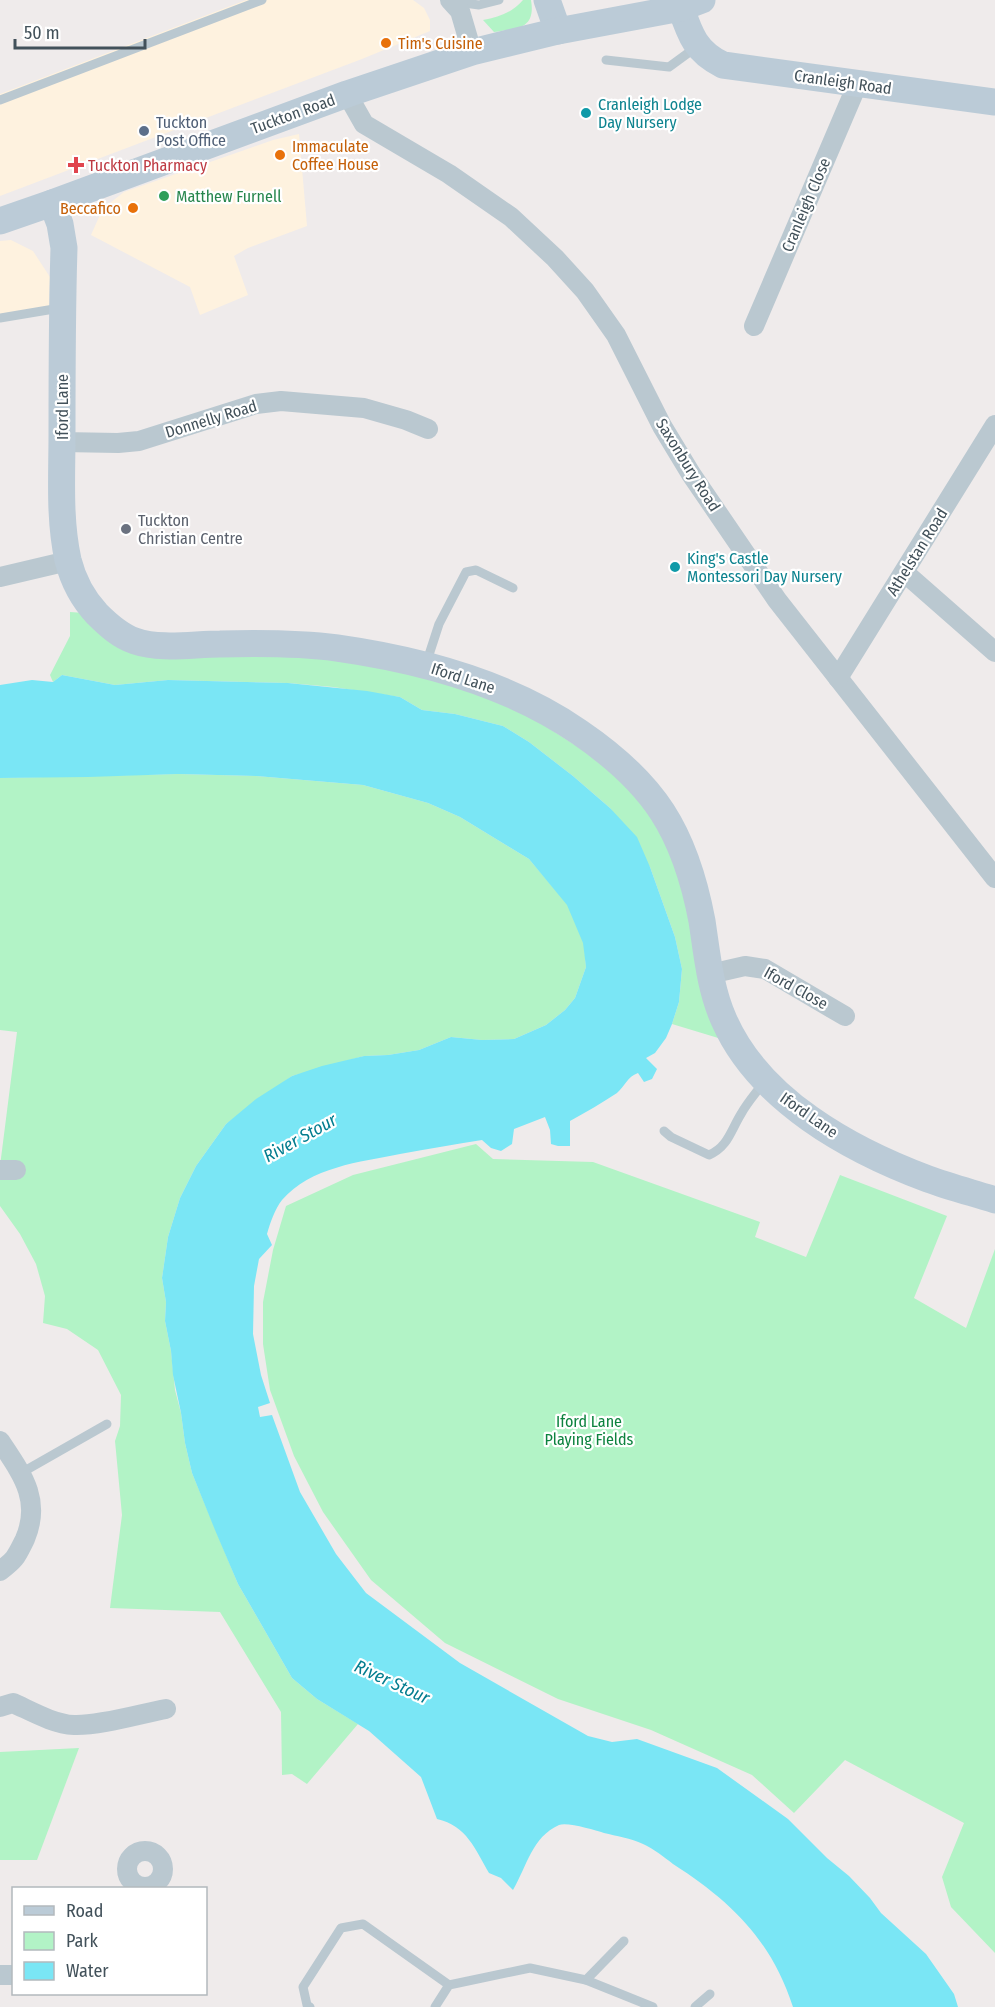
<svg xmlns="http://www.w3.org/2000/svg" width="995" height="2007" font-family="'Fira Sans Condensed',sans-serif">
	<style>
		.commercial { fill: #fef2df }
		.green { fill: #b2f3c6 }
		.water { fill: #7ae6f5 }
		.lines { fill: none; stroke-linecap: round; stroke-linejoin: round }
		.lane { stroke: #bac8d0; stroke-width: 9 }
		.street { stroke: #bac8d0; stroke-width: 20 }
		.secondary { stroke: #bbcbd7; stroke-width: 27 }
		.food-dot { fill: #e8710a; stroke: #fff; stroke-width: 2 }
		.culture-dot { fill: #0f9aa8; stroke: #fff; stroke-width: 2 }
		.service-dot { fill: #5c6f8a; stroke: #fff; stroke-width: 2 }
		.health-dot { fill: #e0444e; stroke: #fff; stroke-width: 2 }
		.leisure-dot { fill: #2e9e5b; stroke: #fff; stroke-width: 2 }
		.worship-dot { fill: #6b7280; stroke: #fff; stroke-width: 2 }
		.labels { text-anchor: middle; dominant-baseline: central; stroke-width: 4.5; stroke-linejoin: round; paint-order: stroke }
		.food-label { font-size: 16px; fill: #c56008; stroke: #fff; text-anchor: start }
		.street-label { font-size: 16px; fill: #42515a; stroke: #fff }
		.culture-label { font-size: 16px; fill: #0d838f; stroke: #fff; text-anchor: start }
		.service-label { font-size: 16px; fill: #4e5e75; stroke: #fff; text-anchor: start }
		.health-label { font-size: 16px; fill: #be3a42; stroke: #fff; text-anchor: start }
		.leisure-label { font-size: 16px; fill: #27864d; stroke: #fff; text-anchor: start }
		.worship-label { font-size: 16px; fill: #5b616d; stroke: #fff; text-anchor: start }
		.park-label { font-size: 16px; fill: #0c823e; stroke: #fff }
		.water-label { font-size: 18px; font-style: italic; fill: #037d8f; stroke: #fff }
	</style>
	<rect width="100%" height="100%" fill="#efebeb"/>
	<g class="commercial">
		<polygon points="246,0 413,0 424,8 430,20 430,31 362,59 0,196 0,94"/>
		<polygon points="299,134 307,226 248,248 234,256 248,295 200,315 190,287 91,235 99,217 110,203 124,192 273,140"/>
		<polygon points="11,240 33,251 50,277 49,312 0,320 0,241"/>
	</g>
	<g class="green">
		<path d="M523 0H531C536 29 517 29 494 32L483 20C499 17 512 13 523 0Z"/>
		<polygon points="70,612 98,614 117,632 273,643 470,677 649,793 738,1044 672,1024 679,1002 682,969 675,937 650,867 610,808 573,776 529,742 503,726 455,714 422,710 400,697 333,687 288,683 168,680 115,685 62,675 53,682 50,675 70,636"/>
		<polygon points="178,774 256,776 363,785 428,803 460,817 529,859 568,905 584,943 586,967 575,998 565,1010 546,1025 514,1039 482,1040 451,1037 419,1050 388,1055 364,1056 292,1076 226,1124 196,1166 180,1198 168,1237 162,1278 166,1302 165,1321 171,1351 175,1390 181,1413 185,1443 192,1473 238,1584 292,1678 317,1699 358,1724 307,1784 292,1774 282,1775 281,1712 220,1612 110,1608 122,1515 115,1441 120,1426 121,1395 98,1350 67,1329 43,1323 45,1296 36,1264 20,1234 0,1206 0,1166 17,1032 0,1030 0,778"/>
		<polygon points="476,1144 493,1159 593,1162 760,1222 755,1237 806,1257 840,1175 947,1216 914,1298 966,1328 995,1249 995,1953 951,1907 942,1877 964,1823 845,1760 794,1813 752,1775 651,1730 558,1699 445,1643 371,1580 323,1512 294,1456 270,1390 263,1344 263,1302 273,1250 286,1206 353,1175"/>
		<polygon points="79,1748 37,1860 0,1860 0,1752"/>
	</g>
	<path class="water" d="M62 675 115 685 168 680 288 683 367 691 400 697 422 710 455 714 503 726 529 742 573 776 610 808 637 837 650 867 675 937 682 969 679 1002 672 1024 666 1038 655 1053 646 1058 657 1069 652 1079 644 1082 638 1073C627 1077 625 1086 617 1093 602 1103 586 1112 570 1121V1146H558L551 1144 550 1130 545 1117 514 1129 512 1144 501 1151 491 1148 482 1140C455 1144 428 1149 400 1154 360 1162 310 1167 282 1200 275 1209 270 1223 267 1234L272 1245 259 1259 254 1286 253 1334 261 1375 270 1403 258 1407 260 1417 272 1415 300 1492 336 1554 366 1593 460 1663 588 1736 612 1742 637 1739 717 1768 788 1819 827 1858 849 1876 870 1898 881 1913 926 1954 954 1994 958 2007H793C771 1940 732 1902 673 1864 664 1857 654 1849 643 1844 631 1838 616 1836 604 1833 594 1830 568 1822 559 1825 532 1837 527 1866 513 1890L501 1878 489 1873C475 1849 467 1826 437 1819L421 1777 369 1731 317 1699 292 1678 238 1584 215 1530 192 1473 185 1443 181 1413 173 1375 171 1351 165 1321 166 1302 162 1278 168 1237 180 1198 196 1166 226 1124 256 1099 292 1076 322 1066 364 1056 388 1055 419 1050 451 1037 482 1040 514 1039 546 1025 565 1010 575 998 586 967 583 943 567 905 529 859 460 817 428 803 363 785 256 776 178 774 88 777 0 778V685L32 680 53 682Z"/>
	<g class="lines">
		<g class="lane">
			<polyline points="457,2 479,5 499,0"/>
			<polyline points="606,60 669,67 695,48"/>
			<polyline points="0,100 262,0"/>
			<polyline points="0,318 60,308"/>
			<polyline points="426,664 439,624 466,572 476,570 513,588"/>
			<path d="M664 1131 671 1137 709 1155C728 1147 731 1130 741 1114 747 1103 756 1093 764 1082"/>
			<polyline points="21,1473 107,1424"/>
			<polyline points="586,1980 624,1941"/>
			<polyline points="310,2007 307,2005 303,1987 341,1928 363,1924 449,1985"/>
			<polyline points="435,2007 449,1985 530,1968 586,1980 653,2007"/>
			<polyline points="695,2007 710,1994"/>
		</g>
		<g class="street">
			<polyline points="450,0 460,11 472,52"/>
			<polyline points="347,94 364,124 449,174 511,217 555,258 585,291 616,335 662,426 691,474 777,600 995,878"/>
			<polyline points="754,326 857,85"/>
			<polyline points="62,442 118,443 139,441 256,404 281,401 364,408 406,420 428,429"/>
			<polyline points="905,573 995,652"/>
			<polyline points="0,577 68,561"/>
			<polyline points="838,678 995,425"/>
			<polyline points="710,974 745,966 765,969 845,1016"/>
			<polyline points="0,1170 16,1170"/>
			<path d="M0 1441C21 1473 42 1499 25 1539 16 1557 16 1559 0 1571"/>
			<path d="M0 1707 13 1703C31 1711 53 1724 74 1725 99 1726 140 1714 166 1709"/>
			<circle cx="145" cy="1869" r="18"/>
			<polyline points="0,1975 14,1975"/>
		</g>
		<g class="secondary">
			<polyline points="547,0 558,31"/>
			<path d="M681 8C690 35 696 52 723 65L995 102"/>
			<path d="M52 203 60 224 64 248C62 310 62 373 62 435 62 476 59 519 68 560 73 580 83 599 97 614 108 625 120 636 135 641 161 650 193 644 220 644 260 643 299 643 337 648 422 660 508 683 579 732 654 783 685 831 702 921 707 954 710 989 724 1020 759 1100 850 1150 928 1179 950 1187 973 1193 995 1200"/>
			<polyline points="0,221 52,203 347,94 472,52 558,31 681,8 702,0"/>
		</g>
	</g>
	<g class="food-dot">
		<circle cx="386" cy="43" r="6"/>
		<circle cx="280" cy="155" r="6"/>
		<circle cx="133" cy="208" r="6"/>
	</g>
	<g class="culture-dot">
		<circle cx="586" cy="113" r="6"/>
		<circle cx="675" cy="567" r="6"/>
	</g>
	<circle class="service-dot" cx="144" cy="131" r="6"/>
	<path class="health-dot" d="M73 156h6v6h6v6h-6v6h-6v-6h-6v-6h6z"/>
	<circle class="leisure-dot" cx="164" cy="196" r="6"/>
	<circle class="worship-dot" cx="126" cy="529" r="6"/>
	<g class="labels">
		<g class="food-label">
			<text x="398" y="43">Tim's Cuisine</text>
			<text x="292" y="146">Immaculate<tspan x="292" dy="18">Coffee House</tspan></text>
			<text x="121" y="208" text-anchor="end">Beccafico</text>
		</g>
		<g class="street-label">
			<text transform="translate(843 82) rotate(8)">Cranleigh Road</text>
			<text transform="translate(293 114) rotate(-20)">Tuckton Road</text>
			<text transform="translate(806 205) rotate(-67)">Cranleigh Close</text>
			<text transform="translate(62 407) rotate(-90)">Iford Lane</text>
			<text transform="translate(211 419) rotate(-17)">Donnelly Road</text>
			<text transform="translate(688 465) rotate(58)">Saxonbury Road</text>
			<text transform="translate(917 552) rotate(-58)">Athelstan Road</text>
			<text transform="translate(463 678) rotate(18)">Iford Lane</text>
			<text transform="translate(796 988) rotate(29)">Iford Close</text>
			<text transform="translate(809 1115) rotate(35)">Iford Lane</text>
		</g>
		<g class="culture-label">
			<text x="598" y="104">Cranleigh Lodge<tspan x="598" dy="18">Day Nursery</tspan></text>
			<text x="687" y="558">King's Castle<tspan x="687" dy="18">Montessori Day Nursery</tspan></text>
		</g>
		<g class="service-label">
			<text x="156" y="122">Tuckton<tspan x="156" dy="18">Post Office</tspan></text>
		</g>
		<g class="health-label">
			<text x="88" y="165">Tuckton Pharmacy</text>
		</g>
		<g class="leisure-label">
			<text x="176" y="196">Matthew Furnell</text>
		</g>
		<g class="worship-label">
			<text x="138" y="520">Tuckton<tspan x="138" dy="18">Christian Centre</tspan></text>
		</g>
		<g class="park-label">
			<text x="589" y="1421">Iford Lane<tspan x="589" dy="18">Playing Fields</tspan></text>
		</g>
		<g class="water-label">
			<text transform="translate(300 1138) rotate(-29)">River Stour</text>
			<text transform="translate(392 1682) rotate(25)">River Stour</text>
		</g>
	</g>
	<rect x="12" y="1887" width="195" height="108" fill="#ffffff" stroke="#b3b9bd" stroke-width="1.5"/>
	<rect x="24" y="1906" width="30" height="9" fill="#bbcbd7" stroke="#b3b9bd" stroke-width="1.5"/>
	<text x="66" y="1917" font-size="18" fill="#42515a">Road</text>
	<rect x="24" y="1932" width="30" height="18" fill="#b2f3c6" stroke="#b3b9bd" stroke-width="1.5"/>
	<text x="66" y="1947" font-size="18" fill="#42515a">Park</text>
	<rect x="24" y="1962" width="30" height="18" fill="#7ae6f5" stroke="#b3b9bd" stroke-width="1.5"/>
	<text x="66" y="1977" font-size="18" fill="#42515a">Water</text>
	<path d="M15 39v9h130v-9" fill="none" stroke="#42515a" stroke-width="3"/>
	<text x="24" y="39" font-size="18" fill="#42515a" stroke="#ffffff" stroke-width="4.5" paint-order="stroke">50 m</text>
</svg>
